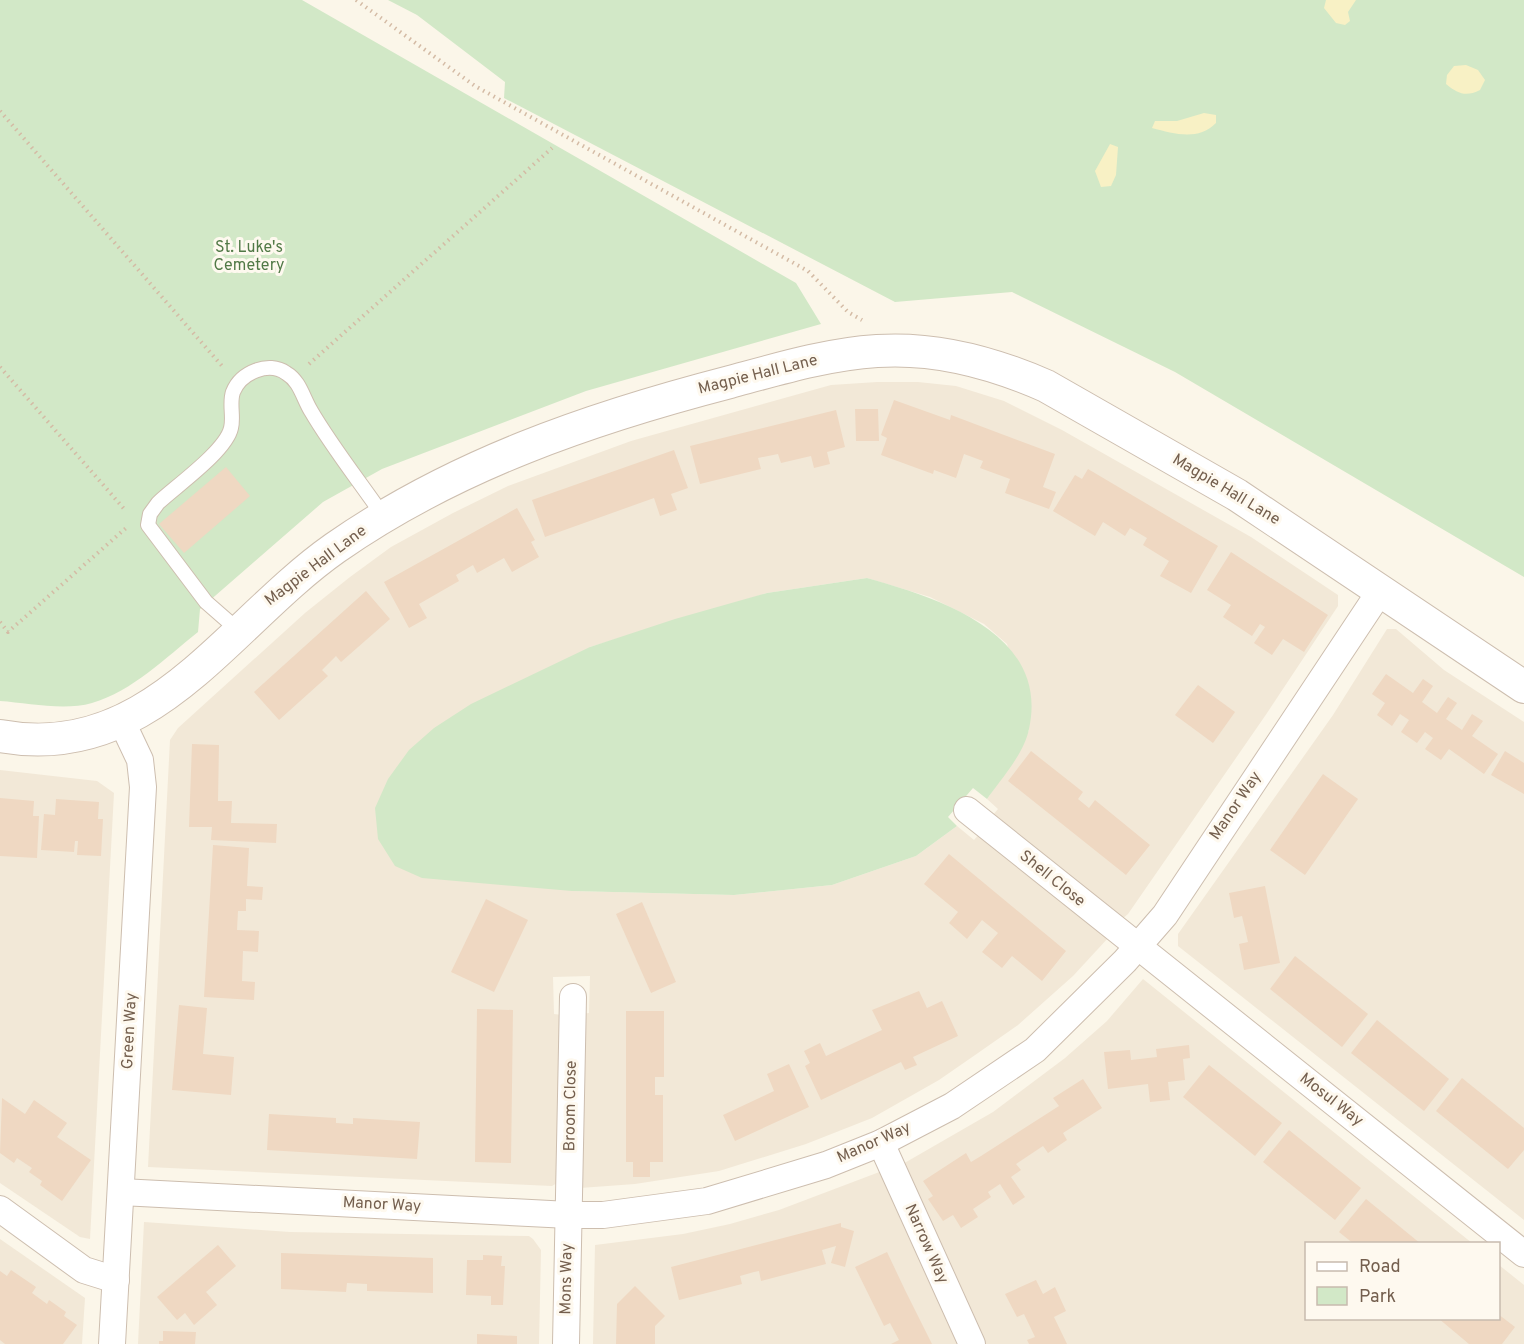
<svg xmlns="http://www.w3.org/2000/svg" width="1524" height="1344" font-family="Overpass,sans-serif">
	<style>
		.residential { fill: #f2e8d7 }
		.green { fill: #d2e8c7 }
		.sand { fill: #f8f1c5 }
		.building { fill: #efd8c2 }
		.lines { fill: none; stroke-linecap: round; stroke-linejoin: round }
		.service-casing { stroke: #cdbeaf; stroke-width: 16 }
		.minor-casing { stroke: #cdbeaf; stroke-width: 28 }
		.tertiary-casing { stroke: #cdbeaf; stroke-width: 34 }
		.path { stroke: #d4bba5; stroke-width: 4; stroke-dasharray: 1.5 4.5; stroke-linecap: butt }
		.service { stroke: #fff; stroke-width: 14 }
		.minor { stroke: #fff; stroke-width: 26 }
		.tertiary { stroke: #fff; stroke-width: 32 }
		.labels { text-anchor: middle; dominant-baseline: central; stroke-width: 6; stroke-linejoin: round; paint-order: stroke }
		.park-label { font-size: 16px; fill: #517946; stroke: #fef9ef }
		.street-label { font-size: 16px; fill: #745f4e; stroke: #fef9ef }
	</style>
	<rect width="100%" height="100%" fill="#fbf6e9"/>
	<g class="residential">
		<polygon points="877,382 918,382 956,386 1004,401 1062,430 1251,537 1338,595 1338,606 1265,716 1128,914 1121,920 992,816 998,809 987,799 1017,755 1029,730 1007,644 984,624 930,597 867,578 767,593 590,647 572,891 734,895 832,885 916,856 957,826 974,840 980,833 1109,937 1073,976 1018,1025 978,1053 939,1080 872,1118 806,1144 719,1171 635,1184 580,1188 581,1014 589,1013 590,976 553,977 554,1014 562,1015 557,1183 552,1186 148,1167 170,740 178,728 305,613 350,577 391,547 453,513 508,486 631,441 831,385"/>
		<polygon points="1387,629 1396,629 1444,670 1524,722 1524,1220 1178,946 1178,934 1333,715"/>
		<polygon points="0,770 97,781 114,793 90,1239 80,1237 0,1183"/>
		<polygon points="1143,979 1472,1243 1306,1244 1306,1318 1498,1318 1499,1265 1524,1285 1524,1344 985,1344 901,1165 993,1112 1065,1058 1107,1021"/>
		<polygon points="882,1171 961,1344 593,1344 595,1245 683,1234 730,1224 779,1210"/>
		<polygon points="144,1222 290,1232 529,1236 533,1239 541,1250 539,1344 138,1344"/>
		<polygon points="0,1239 85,1298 82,1344 0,1344"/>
	</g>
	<g class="green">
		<path d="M0 0H302L796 283 821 324 586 391 382 469 323 502 200 609 198 632C165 658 133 691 92 703 64 711 28 703 0 701Z"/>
		<polygon points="388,0 1524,0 1524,577 1175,372 1012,292 895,302 504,98 505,82 417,15"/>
		<path d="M867 578C938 598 1050 633 1029 729 1024 754 1001 779 987 799L973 788 948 817 957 826 916 856 832 885 734 895 572 891 422 878 395 866 378 839 375 808 388 779 409 750 434 728 471 704 590 647 675 619 767 593Z"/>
	</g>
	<g class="sand">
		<polygon points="1326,0 1356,0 1348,12 1350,21 1345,25 1336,23 1324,8"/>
		<path d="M1466 65 1478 70 1485 80 1480 90C1466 97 1458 94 1446 84L1447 75 1454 66Z"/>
		<path d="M1204 113 1216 115V123C1198 141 1175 134 1152 128L1155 121H1177Z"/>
		<polygon points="1110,144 1118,147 1116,175 1111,186 1101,187 1095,171"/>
	</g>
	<g class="building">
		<polygon points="894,400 950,420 951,415 1055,454 1043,487 1056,492 1049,509 1005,493 1010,479 980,468 983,461 964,454 956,478 934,470 933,474 881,455 887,438 881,435"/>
		<polygon points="855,409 878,409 879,441 856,441"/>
		<polygon points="836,410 845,447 827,452 830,464 814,468 811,456 781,463 778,454 758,458 761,469 700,484 690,446"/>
		<polygon points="674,450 688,488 671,494 677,510 660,516 654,498 545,537 532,500"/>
		<polygon points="226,467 250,496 184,553 159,524"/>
		<polygon points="1088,469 1218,546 1191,593 1160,576 1169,561 1143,545 1147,538 1130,528 1125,536 1103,522 1095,536 1053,511 1075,475 1082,479"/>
		<polygon points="517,508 535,540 531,542 539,557 512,572 504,558 477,573 473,565 456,575 459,581 419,604 427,618 409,628 384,582"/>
		<polygon points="1231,552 1328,615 1304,652 1283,639 1272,655 1254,643 1265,627 1260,624 1252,636 1223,617 1231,605 1207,590"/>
		<polygon points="366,591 390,619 341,662 336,656 322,670 328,676 279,720 254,692"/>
		<polygon points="1386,674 1413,693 1423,679 1433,686 1422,702 1437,713 1448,697 1457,703 1446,719 1462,730 1472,714 1483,721 1472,736 1498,754 1484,774 1449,749 1441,760 1425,749 1433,738 1425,732 1417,743 1401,732 1409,720 1400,714 1392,726 1377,715 1385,703 1372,694"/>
		<polygon points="1198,685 1235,712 1213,743 1175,715"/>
		<polygon points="192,744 219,745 218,801 232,801 231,823 277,824 276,843 211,840 212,827 189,827"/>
		<polygon points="1031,751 1083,792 1078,799 1089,808 1095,800 1150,845 1126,875 1008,781"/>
		<polygon points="1505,751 1524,763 1524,794 1491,775"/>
		<polygon points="1323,774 1358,799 1305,875 1270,850"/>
		<polygon points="0,798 34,801 33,816 39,816 37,858 0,856"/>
		<polygon points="56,799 99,802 98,819 103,819 101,856 77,855 78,841 75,841 74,852 41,850 44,814 55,815"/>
		<polygon points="213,845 249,848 247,886 263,887 262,900 246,899 246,911 238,911 237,930 259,931 258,952 243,951 242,981 255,982 254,1000 204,997"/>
		<polygon points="949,854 1066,951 1042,981 1012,956 1002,968 982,952 998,933 982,920 967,939 949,923 958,912 924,884"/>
		<polygon points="1265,886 1280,963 1244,970 1239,944 1248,942 1246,933 1242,916 1234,918 1229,893"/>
		<polygon points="486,899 528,920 494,992 451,972"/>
		<polygon points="642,902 676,982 651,993 616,914"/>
		<polygon points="1295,956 1368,1014 1342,1047 1270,989"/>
		<polygon points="919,991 927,1008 942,1001 958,1036 913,1057 917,1065 905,1070 901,1062 821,1100 805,1066 810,1063 804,1051 820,1043 826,1056 882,1030 872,1010"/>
		<polygon points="179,1005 207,1008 203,1054 234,1057 231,1095 172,1090"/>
		<polygon points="477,1009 513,1010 511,1163 475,1162"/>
		<polygon points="626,1011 664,1011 664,1077 655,1077 655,1095 663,1095 663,1162 650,1162 650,1177 633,1177 633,1162 626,1162"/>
		<polygon points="1377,1020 1449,1079 1424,1111 1351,1053"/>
		<polygon points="1189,1045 1190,1058 1183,1059 1185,1080 1168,1082 1170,1100 1150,1102 1148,1084 1108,1089 1104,1052 1130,1050 1131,1060 1157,1057 1156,1049"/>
		<polygon points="789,1064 809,1107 735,1141 723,1115 774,1091 767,1074"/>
		<polygon points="1209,1065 1282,1123 1255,1156 1183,1097"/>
		<polygon points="1462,1078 1524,1128 1524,1150 1508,1169 1436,1111"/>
		<polygon points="1083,1079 1102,1108 1063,1133 1067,1140 1048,1153 1043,1146 1016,1164 1021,1170 1011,1177 1025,1197 1013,1205 1000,1184 988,1192 991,1197 973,1209 978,1217 961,1228 953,1215 943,1221 928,1199 933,1196 923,1181 966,1153 971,1162 981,1156 1059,1106 1053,1098"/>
		<polygon points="2,1098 25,1114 34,1100 67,1123 57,1137 91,1160 62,1201 40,1185 42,1181 29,1172 32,1168 17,1158 14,1163 0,1153"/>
		<polygon points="269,1114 336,1118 336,1123 353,1124 353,1118 420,1122 417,1159 267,1150"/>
		<polygon points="1289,1130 1361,1188 1335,1220 1263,1162"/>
		<polygon points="1366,1199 1421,1244 1354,1244 1339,1232"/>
		<polygon points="841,1223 841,1227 854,1231 845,1267 831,1263 836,1246 822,1250 826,1264 761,1281 759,1271 754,1272 740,1276 742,1284 679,1300 671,1267"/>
		<polygon points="218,1245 236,1266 206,1292 217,1305 194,1325 185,1313 177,1320 157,1297"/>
		<polygon points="887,1252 905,1290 932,1344 891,1344 899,1340 890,1323 884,1326 855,1267"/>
		<polygon points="281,1253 433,1258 433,1293 367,1291 367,1284 347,1283 346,1292 281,1289"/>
		<polygon points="483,1255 502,1256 501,1266 505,1266 503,1305 491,1305 491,1296 466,1295 467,1260 483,1260"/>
		<polygon points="11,1270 36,1287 32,1293 47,1304 49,1300 66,1312 64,1316 77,1325 63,1344 5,1344 0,1340 0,1271 7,1276"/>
		<polygon points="1036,1280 1043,1294 1055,1287 1066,1311 1054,1317 1067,1344 1029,1344 1027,1340 1035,1337 1024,1314 1017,1317 1005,1294"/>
		<polygon points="635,1286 665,1316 655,1326 655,1344 616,1344 617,1304"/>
		<polygon points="1498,1314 1515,1327 1502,1344 1469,1344 1438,1318 1498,1318"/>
		<polygon points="163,1331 196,1332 195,1344 159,1344 159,1341 163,1341"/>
		<polygon points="477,1334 517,1336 517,1344 477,1344"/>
	</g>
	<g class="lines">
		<defs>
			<path id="service" d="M238 630 206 602 148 525 150 514 158 503C176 486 226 451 231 428 234 417 229 403 233 392 241 372 269 361 286 373 300 381 303 398 311 411 332 447 360 482 384 517"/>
			<g id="minor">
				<polyline points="967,810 1524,1254"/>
				<polyline points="881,1143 972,1344"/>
				<polyline points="121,1192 569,1215 603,1215 707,1201 826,1165 881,1143 952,1106 1035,1050 1125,961 1165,915 1381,590"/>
				<polyline points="0,1209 84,1270 116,1280"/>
				<polyline points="112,1344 143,787 140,760 122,722"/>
				<polyline points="566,1344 573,997"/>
			</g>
			<path id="tertiary" d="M0 736C151 764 227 624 335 548 454 465 591 418 730 382 778 369 828 354 877 351 936 347 994 363 1046 386L1237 495 1524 687"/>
		</defs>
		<use href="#service" class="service-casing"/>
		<use href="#minor" class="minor-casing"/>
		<use href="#tertiary" class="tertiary-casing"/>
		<g class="path">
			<polyline points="356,0 475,86 808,271 848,312 862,320"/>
			<polyline points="0,111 222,366"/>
			<polyline points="309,364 552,148"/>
			<polyline points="0,367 126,511"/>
			<polyline points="0,622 8,632 126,528"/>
		</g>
		<use href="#service" class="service"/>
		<use href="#minor" class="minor"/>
		<use href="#tertiary" class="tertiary"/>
	</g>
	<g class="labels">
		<g class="park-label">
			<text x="249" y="248">St. Luke's<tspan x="249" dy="18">Cemetery</tspan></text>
		</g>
		<g class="street-label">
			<text transform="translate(758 375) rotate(-14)">Magpie Hall Lane</text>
			<text transform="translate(1226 490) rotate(31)">Magpie Hall Lane</text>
			<text transform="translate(316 566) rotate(-37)">Magpie Hall Lane</text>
			<text transform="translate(1236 806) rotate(-56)">Manor Way</text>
			<text transform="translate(1052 879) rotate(39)">Shell Close</text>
			<text transform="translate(130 1031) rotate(-87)">Green Way</text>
			<text transform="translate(1331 1100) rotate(38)">Mosul Way</text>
			<text transform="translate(571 1106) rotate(-89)">Broom Close</text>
			<text transform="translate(874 1143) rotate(-24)">Manor Way</text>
			<text transform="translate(382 1205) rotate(3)">Manor Way</text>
			<text transform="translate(926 1244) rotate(66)">Narrow Way</text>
			<text transform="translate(567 1279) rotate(-89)">Mons Way</text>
		</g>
	</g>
	<rect x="1305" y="1242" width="195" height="78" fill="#fef9ef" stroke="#c7bbaf" stroke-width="1.5"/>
	<rect x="1317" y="1262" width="30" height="9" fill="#ffffff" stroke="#c7bbaf" stroke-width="1.5"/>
	<text x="1359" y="1272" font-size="18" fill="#745f4e">Road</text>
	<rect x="1317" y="1287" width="30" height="18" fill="#d2e8c7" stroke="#c7bbaf" stroke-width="1.5"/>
	<text x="1359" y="1302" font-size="18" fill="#745f4e">Park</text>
</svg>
